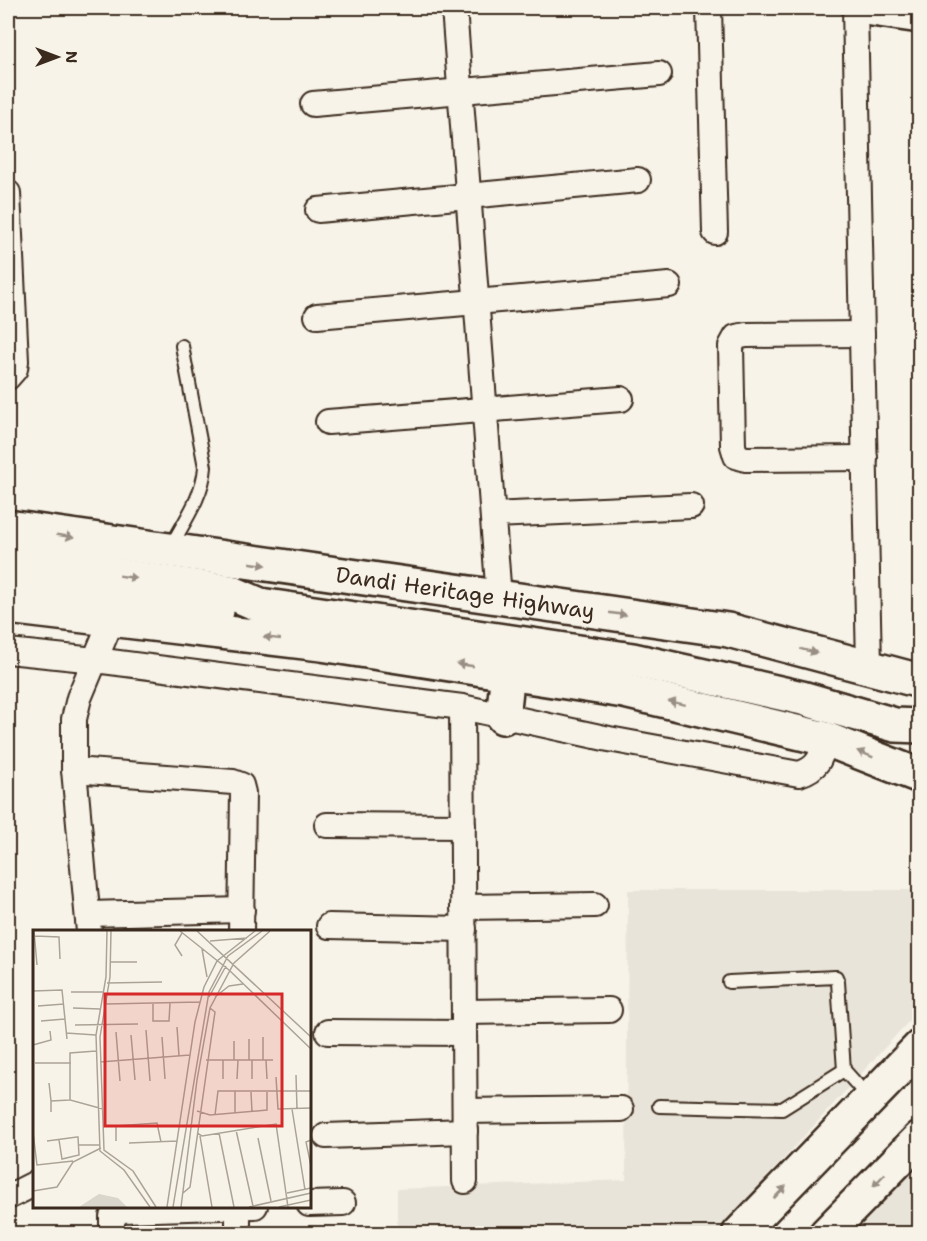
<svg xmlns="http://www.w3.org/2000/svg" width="927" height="1241" font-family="'Shantell Sans',sans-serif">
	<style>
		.built { fill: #e9e4d9 }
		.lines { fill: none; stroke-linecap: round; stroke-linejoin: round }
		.lane-casing { stroke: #3b2a1e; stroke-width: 16 }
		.street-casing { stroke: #3b2a1e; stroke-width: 28 }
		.secondary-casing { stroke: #3b2a1e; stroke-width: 38 }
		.highway-casing { stroke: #3b2a1e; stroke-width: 38 }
		.lane { stroke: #f7f3e8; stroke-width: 12 }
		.street { stroke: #f7f3e8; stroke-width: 24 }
		.secondary { stroke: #f7f3e8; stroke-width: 33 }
		.highway { stroke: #f7f3e8; stroke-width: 33 }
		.oneway { fill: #998e83 }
		.labels { text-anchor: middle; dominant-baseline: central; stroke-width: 4.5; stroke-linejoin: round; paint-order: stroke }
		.street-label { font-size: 22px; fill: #3b2a1e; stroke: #f7f3e8 }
		.inset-road { fill: none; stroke: #aca397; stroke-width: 1.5 }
		.view { fill: #d62828; fill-opacity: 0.15; stroke: #d62828; stroke-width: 3 }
		.inset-edge { fill: none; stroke: #3b2a1e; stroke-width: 3 }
	</style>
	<rect width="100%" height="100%" fill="#f7f3e8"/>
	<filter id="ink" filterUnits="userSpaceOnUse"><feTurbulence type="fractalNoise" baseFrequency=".0167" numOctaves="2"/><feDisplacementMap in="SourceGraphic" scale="12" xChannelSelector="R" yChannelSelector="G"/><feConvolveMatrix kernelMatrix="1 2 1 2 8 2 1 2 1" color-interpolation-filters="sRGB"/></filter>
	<g filter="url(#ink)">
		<g class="built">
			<polygon points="628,890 919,890 919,1010 716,1233 397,1234 397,1189 626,1180"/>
			<polygon points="919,1152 919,1233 842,1233"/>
		</g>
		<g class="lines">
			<defs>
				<g id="lane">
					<path d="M170 548C184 522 203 496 205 467L182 346"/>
					<polyline points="729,982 836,977 838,982 844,1070 869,1098"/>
					<polyline points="659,1106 782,1109 844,1070"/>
				</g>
				<g id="street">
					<polyline points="454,8 499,598"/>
					<polyline points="709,8 715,232"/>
					<polyline points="855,8 869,666"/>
					<polyline points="313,104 659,74"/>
					<polyline points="8,193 16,361 15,369 8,377"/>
					<polyline points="318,210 638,180"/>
					<polyline points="317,316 669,285"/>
					<polyline points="862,334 746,335 736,337 731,346 733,446 736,456 746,459 865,458"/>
					<polyline points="328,422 621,399"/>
					<polyline points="493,515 691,506"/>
					<path d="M8 651 95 660 462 707 609 739 799 774C819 768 821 757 826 739"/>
					<polyline points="462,707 465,1181"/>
					<polyline points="74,770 233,782 241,785 243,793 241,932"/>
					<polyline points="327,825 463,826"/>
					<polyline points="463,907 595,905"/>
					<polyline points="88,914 242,910"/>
					<polyline points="329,926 464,929"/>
					<polyline points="89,932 74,770 74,719 79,698 112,619"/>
					<polyline points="464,1012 609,1010"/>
					<polyline points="328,1032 464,1033"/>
					<polyline points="465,1111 621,1109"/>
					<polyline points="326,1136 465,1131"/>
					<polyline points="10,1196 34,1184"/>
					<polyline points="309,1204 343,1203"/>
					<polyline points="238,1206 238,1234"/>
					<polyline points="112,1234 112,1217 122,1210 255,1206"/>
				</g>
				<g id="secondary">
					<polyline points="865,8 920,16"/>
					<polyline points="8,559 230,592 260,605 633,660 802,698 895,725 920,726"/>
					<polyline points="8,590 217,611"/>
					<polyline points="739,1234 920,1047"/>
					<polyline points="826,1234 920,1138"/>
				</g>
				<g id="highway">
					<path id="s1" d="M8 527 728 630 920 681"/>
					<polyline points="8,607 321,644 624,691 826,739 920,776"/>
					<polyline points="503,717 508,672"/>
				</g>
			</defs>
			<use href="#lane" class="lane-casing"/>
			<use href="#street" class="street-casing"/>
			<use href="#secondary" class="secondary-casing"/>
			<use href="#highway" class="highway-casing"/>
			<use href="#lane" class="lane"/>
			<use href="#street" class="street"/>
			<use href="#secondary" class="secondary"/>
			<use href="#highway" class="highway"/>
		</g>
		<defs><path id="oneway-solid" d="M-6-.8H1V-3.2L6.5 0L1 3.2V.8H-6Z" transform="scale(1.5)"/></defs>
		<g class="oneway">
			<use href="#oneway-solid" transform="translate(65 536) rotate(9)"/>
			<use href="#oneway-solid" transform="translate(258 564) rotate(8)"/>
			<use href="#oneway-solid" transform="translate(128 577) rotate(9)"/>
			<use href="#oneway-solid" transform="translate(618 614) rotate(8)"/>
			<use href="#oneway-solid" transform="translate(272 638) rotate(-173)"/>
			<use href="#oneway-solid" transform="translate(809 651) rotate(14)"/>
			<use href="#oneway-solid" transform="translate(465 665) rotate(-172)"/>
			<use href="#oneway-solid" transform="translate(677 703) rotate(-168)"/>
			<use href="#oneway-solid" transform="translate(865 754) rotate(-158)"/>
			<use href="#oneway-solid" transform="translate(879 1180) rotate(134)"/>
			<use href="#oneway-solid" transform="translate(780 1192) rotate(-46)"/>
		</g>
	</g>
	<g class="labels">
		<g class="street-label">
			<text stroke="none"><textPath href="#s1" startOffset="462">Dandi Heritage Highway</textPath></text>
		</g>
	</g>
	<g transform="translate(33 930)">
		<rect width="278" height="278" fill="#f7f3e8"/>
		<path d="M66 264 85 268 94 277H46Z" fill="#dbd6cb"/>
		<path class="inset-road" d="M1 1 4 35M74 1 73 47 63 105 67 221 91 240 117 277M78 1 77 47 67 107 71 220 100 241 123 277M147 1 196 40 278 119M164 1 278 107M149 3 142 15 149 26M2 6 26 7 27 29M177 11 214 8M169 19 174 47M77 32H104M74 53 129 52M0 61 29 60 34 109M38 62H71M176 67 193 36M182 67 196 56 210 54M120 73V91H136L137 73M73 74 167 72M5 76 31 74M40 78 67 79M8 91 32 89M42 95 105 94M144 97 146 126M113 100 117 151M83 102 87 151M33 103 63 105M98 105 102 150M129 107 132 149M230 107V130M216 109V130M201 111V130M0 115 18 110 17 101M63 121 37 123V170L70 179M173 130H240M233 130 234 149M67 132 157 125M2 133H38M263 145 264 179M243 147 245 179 278 178M190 149V130M204 149 205 130M219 149V130M16 153 18 171M202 161V183M218 162 219 182M259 179 272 260M164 181 177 185 234 180V162M18 182V171L37 170M182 185 185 161H278M203 200 220 276M0 202 4 235 40 231M164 203 169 206 243 194 255 277M186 203 201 277M167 206 179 277M225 208 238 271M278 210 273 212 278 236M14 211 44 207H45L46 225 29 229 26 210M83 211V196L124 193 128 212M96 213 144 211M46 215H67M0 261 24 257 40 232 68 218M150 263 157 257 182 82 177 78M254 263 278 258M134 277 162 92 171 57 184 31 222 1M140 277 176 62 195 26 229 1M148 277 164 150 177 78 201 33 237 1M216 277 278 263M246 277 278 270"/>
		<path class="view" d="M72 64H249V196H72Z"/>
		<rect width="278" height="278" class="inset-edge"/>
	</g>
	<rect width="927" height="1241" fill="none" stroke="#f7f3e8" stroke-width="30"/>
	<rect x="15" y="15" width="897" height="1211" fill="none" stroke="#3b2a1e" stroke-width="2" filter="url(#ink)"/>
	<g transform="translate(57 57) rotate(90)" stroke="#f7f3e8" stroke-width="4.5" paint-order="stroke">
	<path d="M0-4.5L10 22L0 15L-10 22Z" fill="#3b2a1e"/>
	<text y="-9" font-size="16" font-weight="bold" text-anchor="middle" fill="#3b2a1e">N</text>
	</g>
</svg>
